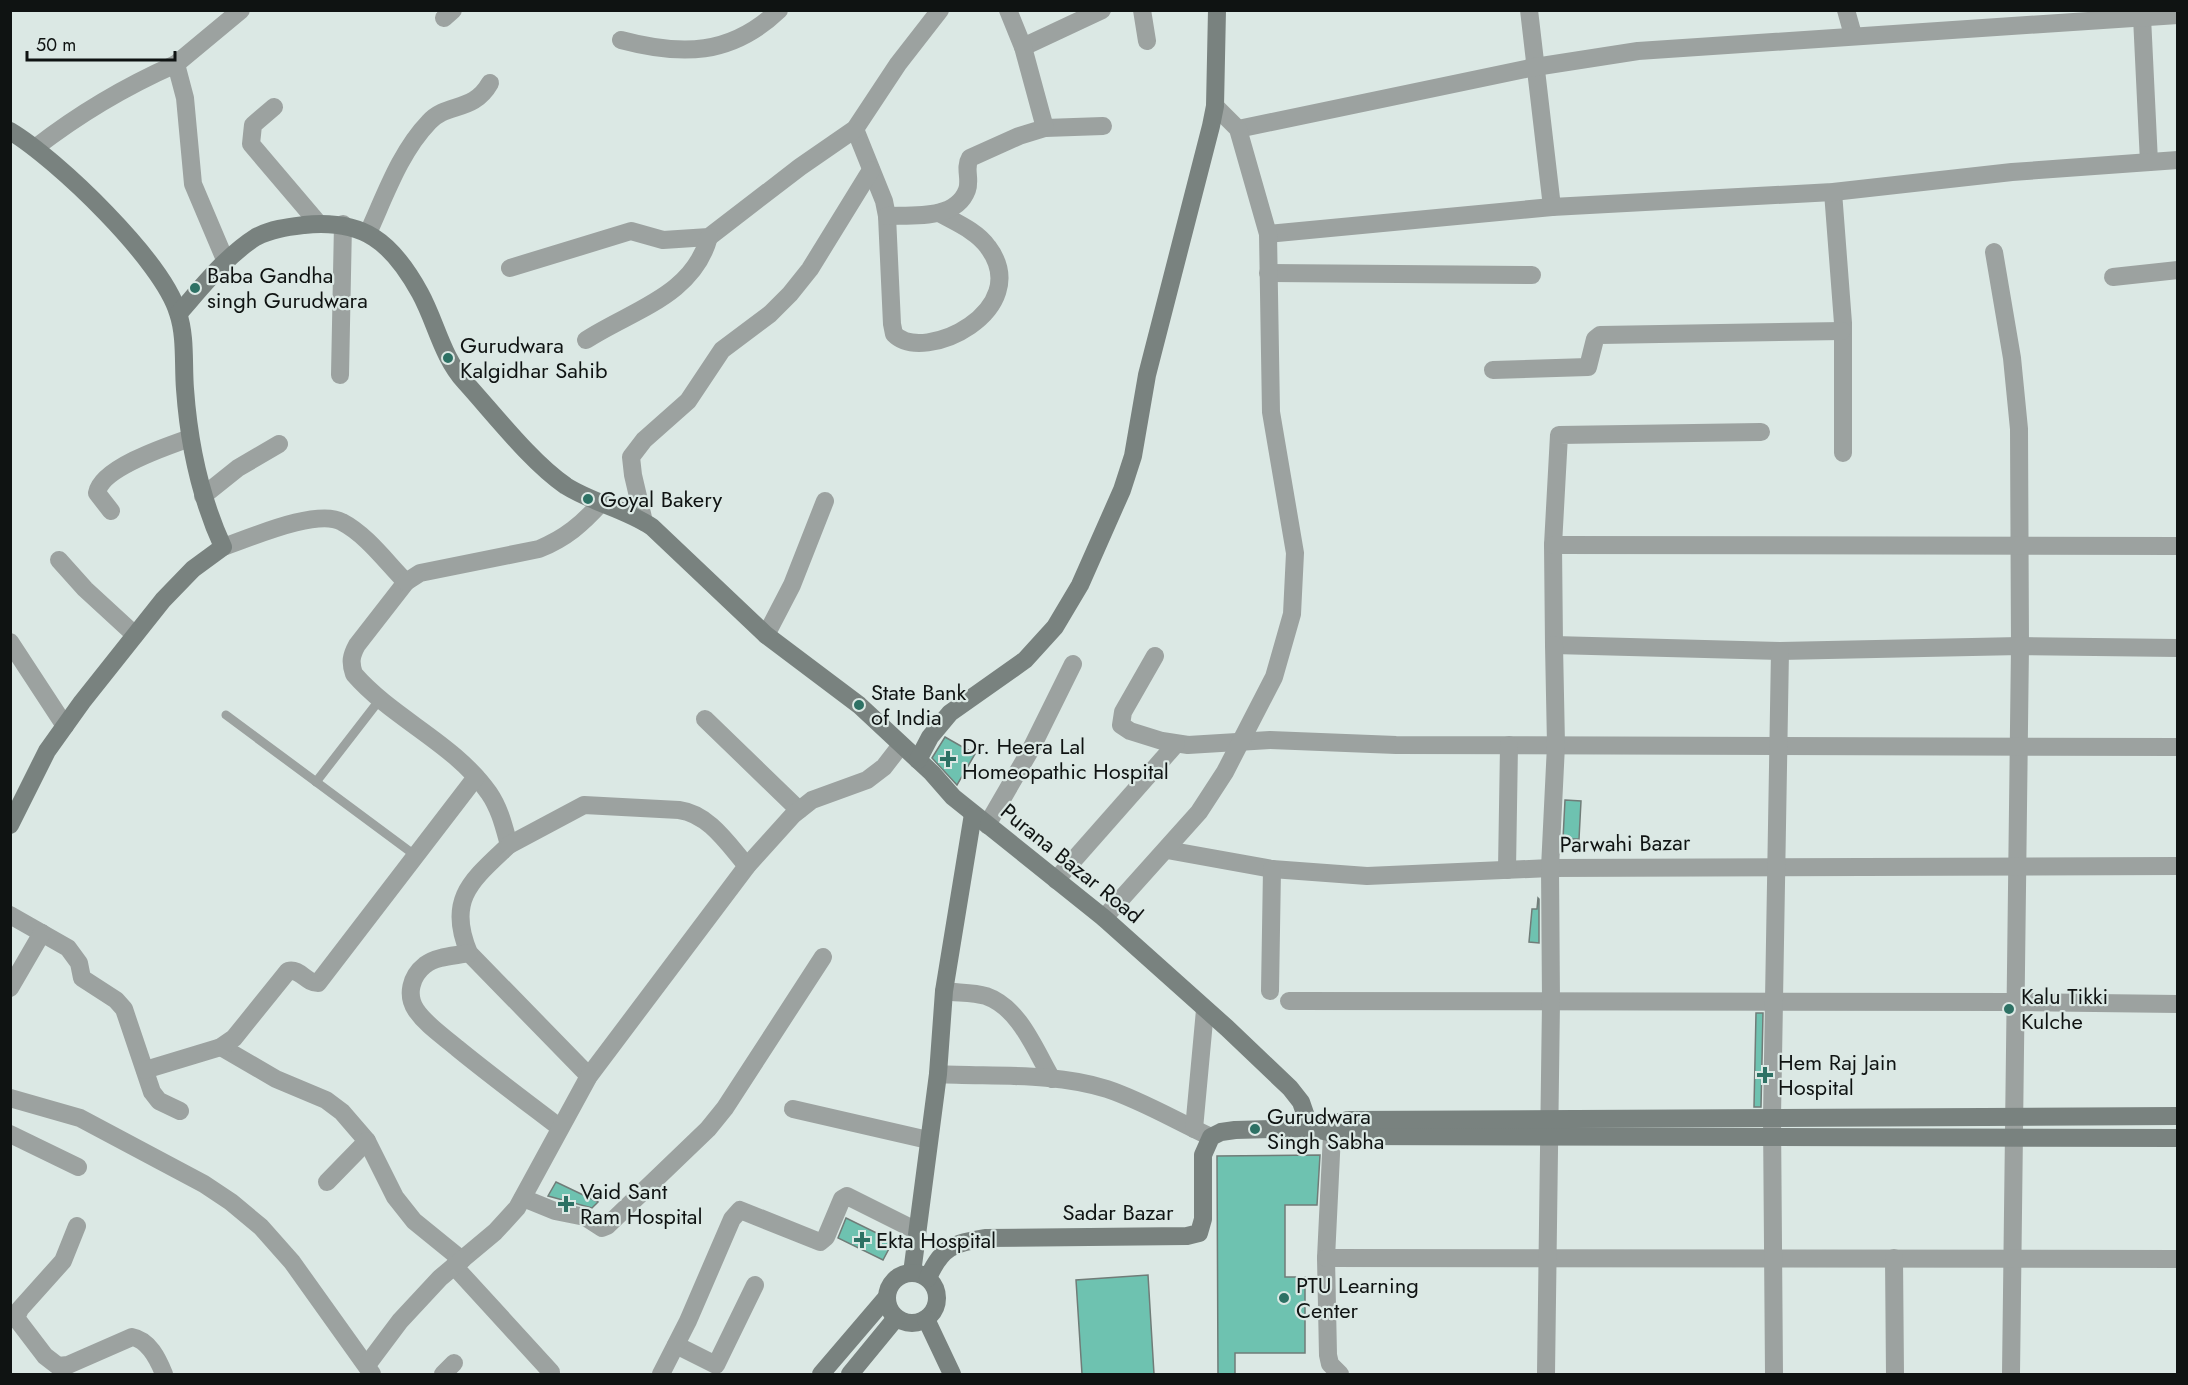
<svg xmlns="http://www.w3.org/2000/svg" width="2188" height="1385" font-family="Jost,sans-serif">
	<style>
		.building { fill: #6ec2b0; stroke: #707c78; stroke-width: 1.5 }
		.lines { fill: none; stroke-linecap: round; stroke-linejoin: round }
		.lane { stroke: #9ca2a0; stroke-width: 9 }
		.street { stroke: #9ca2a0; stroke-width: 18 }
		.secondary { stroke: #79827f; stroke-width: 18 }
		.poi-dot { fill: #2d7164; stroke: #dbe8e4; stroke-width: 2 }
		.labels { text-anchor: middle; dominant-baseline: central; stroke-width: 4.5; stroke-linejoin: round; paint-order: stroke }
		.poi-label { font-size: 22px; fill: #0f1312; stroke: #dbe8e4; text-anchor: start }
		.street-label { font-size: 22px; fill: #0f1312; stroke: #dbe8e4 }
	</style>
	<rect width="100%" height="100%" fill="#dbe8e4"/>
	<g class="building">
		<polygon points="945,737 975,754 957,785 932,758"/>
		<polygon points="1565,800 1581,801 1579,839 1563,839"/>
		<polygon points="1538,898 1539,899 1539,943 1529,942 1532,909 1537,909"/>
		<polygon points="1756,1013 1763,1013 1761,1107 1754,1107"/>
		<polygon points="1320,1155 1317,1205 1285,1205 1285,1277 1305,1277 1305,1353 1235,1353 1235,1374 1218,1374 1217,1156"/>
		<polygon points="556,1182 598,1202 592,1208 548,1196"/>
		<polygon points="846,1218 893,1241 883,1260 838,1238"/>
		<polygon points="1148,1275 1154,1374 1082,1374 1076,1280"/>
	</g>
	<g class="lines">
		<g class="lane">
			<polyline points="226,715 416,856"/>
			<polyline points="316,782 381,698"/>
		</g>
		<g class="street">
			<polyline points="1142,10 1147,41"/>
			<polyline points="1529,10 1552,207"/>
			<polyline points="1846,10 1853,35"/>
			<polyline points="2142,17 2149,162"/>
			<polyline points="444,18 453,10"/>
			<path d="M621 40C681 56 731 56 779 10"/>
			<polyline points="1023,47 1102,10"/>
			<polyline points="176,64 241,10"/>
			<polyline points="274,107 253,125 251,144 319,224"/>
			<polyline points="1045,128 1103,126"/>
			<path d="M855 129 884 201 887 216 892 324 894 334C924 365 1035 310 988 247 977 231 955 222 939 213"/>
			<polyline points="1238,129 1535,67 1638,51 2178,15"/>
			<path d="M35 148C80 113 124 87 176 64L185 98 193 184 226 262"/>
			<polyline points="1833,192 1843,323 1843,453"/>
			<path d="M887 216C913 215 956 220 967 190 971 179 964 168 970 158L1019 136 1045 128 1023 47 1008 10"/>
			<path d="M368 233C385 196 400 152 429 122 447 102 473 113 490 83"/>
			<polyline points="1268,234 1552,207 1833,192 2012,172 2178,160"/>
			<polyline points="1994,252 2012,358 2019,429 2020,646 2011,1374"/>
			<polyline points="510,268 631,231 663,240 709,237 800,167 855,129 898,64 940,10"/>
			<polyline points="1268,273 1532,275"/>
			<polyline points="2113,277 2178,270"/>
			<path d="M586 340C632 310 693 296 709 237"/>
			<polyline points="1493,370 1588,367 1595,339 1600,335 1842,331"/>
			<polyline points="340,375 343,224"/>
			<polyline points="1761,432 1559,435 1553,545 1554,645 1780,651 2020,646 2178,648"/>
			<polyline points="203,496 238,468 279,444"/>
			<path d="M111 511 97 493C101 468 167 446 190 438"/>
			<polyline points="644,522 633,475 631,457 644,440 688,401 722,350 770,314 790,294 810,269 871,170"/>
			<polyline points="1553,545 2178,546"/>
			<path d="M223 547C250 538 317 508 342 522 367 535 387 563 406 582L357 645C351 656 350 662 354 674 393 719 454 743 489 793 500 809 504 827 509 845 472 880 446 899 469 953L589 1076"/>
			<polyline points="59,560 85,589 135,635"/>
			<path d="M406 582 420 573 539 549C566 538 582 524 601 503"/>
			<polyline points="766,635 792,585 825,501"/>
			<polyline points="10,642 65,726"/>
			<polyline points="1155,656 1123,712 1121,725 1130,731 1162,741 1188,745 1270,740 1396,745 2178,747"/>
			<polyline points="705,719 799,810"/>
			<polyline points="987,825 1031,749 1073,664"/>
			<path d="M509 845 584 805 679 810C709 814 728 844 747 866"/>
			<polyline points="1167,850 1272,869 1367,876 1550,868 2178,866"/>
			<polyline points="1507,870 1509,745"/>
			<polyline points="1056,880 1176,744"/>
			<polyline points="10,915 68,948 79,963 82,978 116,1000 124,1009 152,1092 159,1101 180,1111"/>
			<polyline points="1104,918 1199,812 1225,772 1274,677 1292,614 1295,553 1271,412 1268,234 1238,129 1215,106"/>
			<path d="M469 953C455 956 437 956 425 965 411 976 406 995 416 1010 426 1025 443 1036 457 1048 490 1075 525 1101 559 1127"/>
			<polyline points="10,988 42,933"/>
			<path d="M944 991C957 993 973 992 986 996 1020 1008 1035 1050 1052 1079"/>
			<polyline points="1270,991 1272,869"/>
			<polyline points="1289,1001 2016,1002 2178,1004"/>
			<polyline points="221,1047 276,1079 326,1100 342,1112 367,1141 395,1197 414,1221 462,1260"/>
			<path d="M145 1070 221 1047 234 1038 288 971C300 968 306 983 318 983L476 777"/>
			<path d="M938 1074C992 1077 1054 1072 1107 1089 1143 1101 1176 1121 1211 1137"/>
			<polyline points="10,1098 80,1118 204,1184 231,1202 261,1227 292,1262 372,1374"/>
			<polyline points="793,1109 928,1140"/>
			<polyline points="1194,1129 1205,1010"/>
			<polyline points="10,1134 78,1167"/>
			<polyline points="1332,1134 1326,1258 1328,1355 1330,1364 1340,1374"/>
			<polyline points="327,1182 367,1141"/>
			<polyline points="523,1198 555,1211 585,1217 602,1228 607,1226 708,1129 725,1108 823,957"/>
			<path d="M77 1226 63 1261 20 1309 16 1318 45 1356 58 1366 68 1365 132 1337C149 1340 158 1359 164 1374"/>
			<polyline points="1326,1258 2178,1259"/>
			<polyline points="1894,1258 1895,1374"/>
			<polyline points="454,1266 551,1372"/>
			<polyline points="676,1345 716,1365 755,1285"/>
			<polyline points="367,1365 400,1321 440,1278 495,1232 517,1208 589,1076 747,866 793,815 812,800 867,780 884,767 901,745"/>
			<polyline points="443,1374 454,1363"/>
			<polyline points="661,1374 688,1321 732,1219 740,1210 820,1242 826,1237 842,1199 847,1196 917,1231"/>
			<polyline points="1546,1374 1551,1002 1550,868 1556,745 1554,645"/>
			<polyline points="1774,1374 1772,1117 1780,651"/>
		</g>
		<g class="secondary">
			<path d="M10 131C57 159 163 261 178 313 186 337 183 364 185 389 189 445 200 497 223 547L193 569 163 600 82 702 47 751 10 825"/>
			<path d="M179 313C202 287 226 256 256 237 271 229 288 227 304 225 364 219 392 242 420 293 436 322 442 357 465 382 494 414 531 462 566 486 593 503 625 509 652 527L766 635 859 705 932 773 953 797 1104 918 1227 1028 1290 1088 1301 1102 1310 1128"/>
			<polyline points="918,760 930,737 950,713 1025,660 1055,627 1080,585 1122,490 1133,456 1147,375 1211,126 1215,106 1217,10"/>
			<polyline points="1310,1128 1346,1136 2178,1138"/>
			<polyline points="912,1273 938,1074 944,991 973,814"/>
			<circle cx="912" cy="1298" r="25"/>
			<path d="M928 1278C942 1246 953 1244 985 1238L1187 1236 1199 1233 1203 1219V1155L1211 1137 1221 1132 1235 1130 1310 1128 1348 1120 2178 1116"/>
			<polyline points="926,1319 952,1374"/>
			<polyline points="821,1374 886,1298"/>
			<polyline points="850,1374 896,1318"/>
		</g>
	</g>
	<g class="poi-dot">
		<circle cx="195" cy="288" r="6"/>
		<circle cx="448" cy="358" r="6"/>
		<circle cx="588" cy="499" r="6"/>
		<circle cx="859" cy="705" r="6"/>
		<path d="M945 750h6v6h6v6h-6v6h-6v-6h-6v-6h6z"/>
		<circle cx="2009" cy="1009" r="6"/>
		<path d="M1762 1066h6v6h6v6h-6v6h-6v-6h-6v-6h6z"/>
		<circle cx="1255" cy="1129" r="6"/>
		<path d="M563 1195h6v6h6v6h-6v6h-6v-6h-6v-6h6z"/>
		<path d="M859 1231h6v6h6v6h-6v6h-6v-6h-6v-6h6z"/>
		<circle cx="1284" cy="1298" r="6"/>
	</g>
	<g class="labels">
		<g class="poi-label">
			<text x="207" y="275">Baba Gandha<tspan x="207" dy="25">singh Gurudwara</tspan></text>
			<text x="460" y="345">Gurudwara<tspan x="460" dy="25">Kalgidhar Sahib</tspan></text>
			<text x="600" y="499">Goyal Bakery</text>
			<text x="871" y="692">State Bank<tspan x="871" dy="25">of India</tspan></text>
			<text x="962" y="746">Dr. Heera Lal<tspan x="962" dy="25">Homeopathic Hospital</tspan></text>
			<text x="2021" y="996">Kalu Tikki<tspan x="2021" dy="25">Kulche</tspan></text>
			<text x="1778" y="1062">Hem Raj Jain<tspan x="1778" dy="25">Hospital</tspan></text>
			<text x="1267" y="1116">Gurudwara<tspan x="1267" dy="25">Singh Sabha</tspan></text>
			<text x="580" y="1191">Vaid Sant<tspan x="580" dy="25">Ram Hospital</tspan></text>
			<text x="876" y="1240">Ekta Hospital</text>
			<text x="1296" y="1285">PTU Learning<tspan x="1296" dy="25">Center</tspan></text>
		</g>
		<g class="street-label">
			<text transform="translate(1625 843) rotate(-1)">Parwahi Bazar</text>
			<text transform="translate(1072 863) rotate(39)">Purana Bazar Road</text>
			<text x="1118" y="1212">Sadar Bazar</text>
		</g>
	</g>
	<rect width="2188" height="1385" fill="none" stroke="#0f1312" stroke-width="24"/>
	<path d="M27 51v9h148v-9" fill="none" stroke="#0f1312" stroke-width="3"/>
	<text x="36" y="51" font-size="18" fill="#0f1312" stroke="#dbe8e4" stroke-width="4.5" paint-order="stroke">50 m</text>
</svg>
